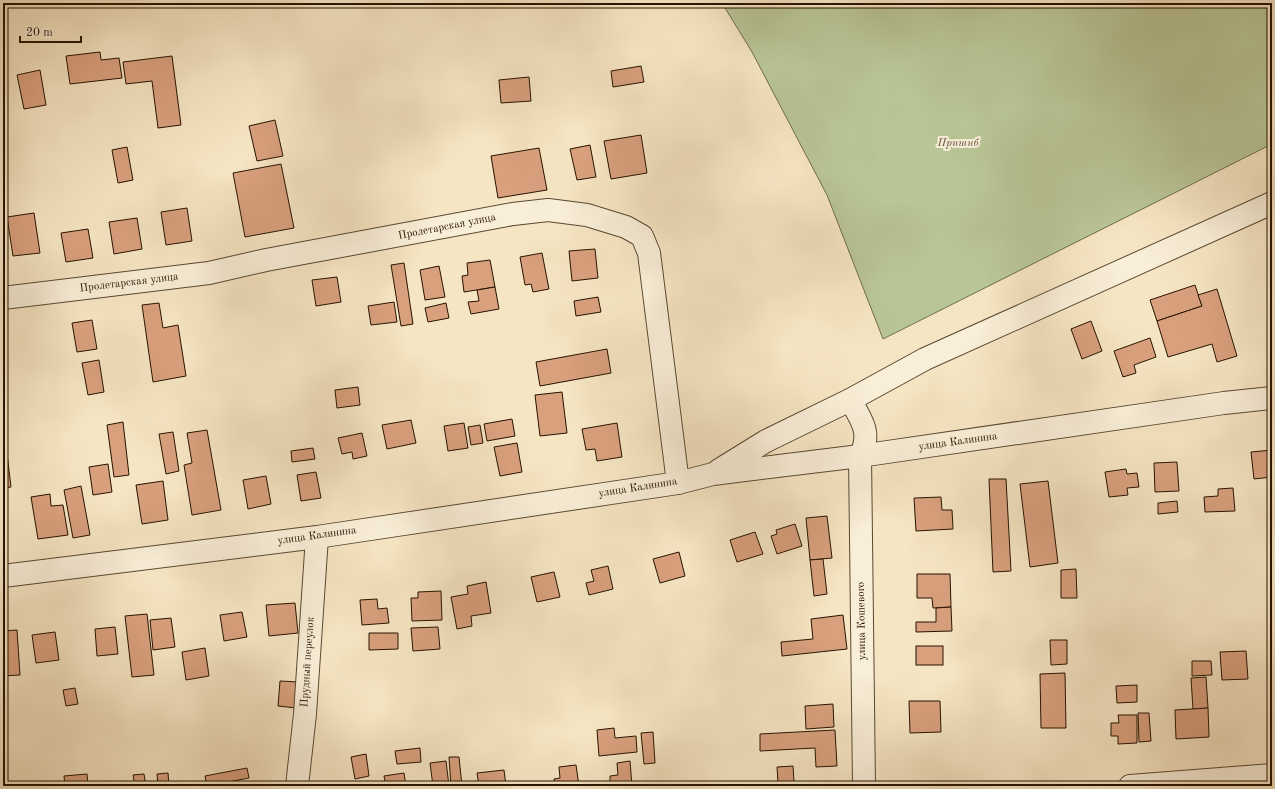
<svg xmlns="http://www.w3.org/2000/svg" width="1275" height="789" font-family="'Old Standard TT',serif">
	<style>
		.green { fill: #b9c596; stroke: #6f6c4b }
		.building { fill: #d9a07e; stroke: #251300 }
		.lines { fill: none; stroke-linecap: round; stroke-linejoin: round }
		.minor-casing { stroke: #594831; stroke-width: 24 }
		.minor { stroke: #f9eed8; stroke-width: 22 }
		.labels { text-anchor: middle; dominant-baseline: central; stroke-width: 4; stroke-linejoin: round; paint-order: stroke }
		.park-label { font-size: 11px; font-style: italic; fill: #595134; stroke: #f9eed8 }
		.street-label { font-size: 11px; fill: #251300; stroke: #f9eed8 }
	</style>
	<rect width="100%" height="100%" fill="#f6e5c3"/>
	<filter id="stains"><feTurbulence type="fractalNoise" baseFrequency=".005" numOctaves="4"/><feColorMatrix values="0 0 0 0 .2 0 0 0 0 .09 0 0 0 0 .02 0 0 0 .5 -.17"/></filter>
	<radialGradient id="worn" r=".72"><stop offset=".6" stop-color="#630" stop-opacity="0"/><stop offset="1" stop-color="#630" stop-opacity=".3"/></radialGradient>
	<polygon class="green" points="722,3 1272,3 1272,144 883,339 827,195 752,52"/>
	<g class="building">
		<polygon points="100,52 101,60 119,58 122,78 70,84 66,56"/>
		<polygon points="172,56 181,125 158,128 152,81 126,84 123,62"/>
		<polygon points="641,66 644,82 613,87 611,71"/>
		<polygon points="40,70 46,105 24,109 17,75"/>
		<polygon points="529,77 531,101 501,103 499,80"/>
		<polygon points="275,120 283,156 257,161 249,126"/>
		<polygon points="641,135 647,173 611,179 604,141"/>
		<polygon points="590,145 596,177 577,180 570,149"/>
		<polygon points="127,147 133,180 118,183 112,150"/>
		<polygon points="539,148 547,190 498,198 491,156"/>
		<polygon points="281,164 294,228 245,237 233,173"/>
		<polygon points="187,208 192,241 166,245 161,212"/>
		<polygon points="34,213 40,253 13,256 7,217"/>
		<polygon points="137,218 142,249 114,254 109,222"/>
		<polygon points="88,229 93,258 66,262 61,233"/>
		<polygon points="595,249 598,278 572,281 569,251"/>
		<polygon points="542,253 549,289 533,292 531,284 525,285 520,257"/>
		<polygon points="490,260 495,287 464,292 462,276 468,275 467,263"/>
		<polygon points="404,263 413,324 401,326 391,265"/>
		<polygon points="439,266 445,297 425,300 420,270"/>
		<polygon points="337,277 341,302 316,306 312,280"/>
		<polygon points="1195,285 1202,306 1157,321 1150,300"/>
		<polygon points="495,287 499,309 471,314 468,302 479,301 477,290"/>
		<polygon points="1217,289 1237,356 1217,362 1212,344 1168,357 1157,321 1202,306 1198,295"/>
		<polygon points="598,297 601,312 576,316 574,301"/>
		<polygon points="394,302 397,322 371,325 368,306"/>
		<polygon points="159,303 163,328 178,325 186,376 153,382 142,305"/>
		<polygon points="446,303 449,318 428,322 425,308"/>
		<polygon points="92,320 97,349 77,352 72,323"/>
		<polygon points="1091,321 1102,351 1082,359 1071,329"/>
		<polygon points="1150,338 1156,357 1134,365 1136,373 1123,377 1114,351"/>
		<polygon points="607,349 611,373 540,386 536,362"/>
		<polygon points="99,360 104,392 88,395 82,363"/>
		<polygon points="358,387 360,405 337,408 335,390"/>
		<polygon points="562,392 567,433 540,436 535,395"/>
		<polygon points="512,419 515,436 487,441 484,424"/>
		<polygon points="411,420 416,443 387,449 382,425"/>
		<polygon points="123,422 129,475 114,477 107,425"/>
		<polygon points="464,423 468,448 448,451 444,426"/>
		<polygon points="617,423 622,457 597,461 595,449 586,450 582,429"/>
		<polygon points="480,425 483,443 471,445 468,427"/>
		<polygon points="207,430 221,510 192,515 184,465 192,463 187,433"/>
		<polygon points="173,432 179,471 166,474 159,434"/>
		<polygon points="362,433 367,456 353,459 352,452 342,454 338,438"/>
		<polygon points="517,443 522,472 500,476 494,447"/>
		<polygon points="313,448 315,459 292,462 291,451"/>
		<polygon points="1272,450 1272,477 1254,479 1251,452"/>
		<polygon points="3,454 7,454 11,487 3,488"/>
		<polygon points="1177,462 1179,491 1155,492 1154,463"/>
		<polygon points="108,464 112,492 93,495 89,467"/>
		<polygon points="1126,469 1127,474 1137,473 1139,487 1127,488 1128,495 1109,497 1105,472"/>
		<polygon points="316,472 321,498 301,501 297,475"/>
		<polygon points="266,476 271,504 248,509 243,480"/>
		<polygon points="989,479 1006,479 1011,571 993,572"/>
		<polygon points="163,481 168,520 142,524 136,485"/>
		<polygon points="1048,481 1058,563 1030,567 1020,484"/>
		<polygon points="81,486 90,535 73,538 64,490"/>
		<polygon points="1233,488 1235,511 1205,512 1204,497 1218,496 1218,489"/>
		<polygon points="50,494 51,506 63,505 68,535 38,539 31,497"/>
		<polygon points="941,497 942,510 952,510 953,529 916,531 914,498"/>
		<polygon points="1177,501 1178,512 1158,514 1158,503"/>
		<polygon points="827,516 832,558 810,560 806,518"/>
		<polygon points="795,524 802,546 777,554 771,536 777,534 776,530"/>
		<polygon points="755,532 763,554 737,562 730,540"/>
		<polygon points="679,552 685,576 660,583 653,559"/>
		<polygon points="823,559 827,594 814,596 810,560"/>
		<polygon points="608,566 613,589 589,595 586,583 594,581 591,570"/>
		<polygon points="1076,569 1077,598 1061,598 1061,570"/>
		<polygon points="554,572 560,597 537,602 531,577"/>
		<polygon points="917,574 950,574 951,607 933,608 932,598 917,598"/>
		<polygon points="486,582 491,613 471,616 472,626 457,629 451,597 468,594 467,586"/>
		<polygon points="441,591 442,620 412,621 411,598 418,598 418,592"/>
		<polygon points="377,599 378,609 387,608 389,623 362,625 360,600"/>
		<polygon points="295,603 298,633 269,636 266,605"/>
		<polygon points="951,607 952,631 916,632 916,622 936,622 936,608"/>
		<polygon points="242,612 247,637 224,641 220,615"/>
		<polygon points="147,614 154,675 132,677 125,616"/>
		<polygon points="843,615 847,649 782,656 781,642 813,639 811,619"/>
		<polygon points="171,618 175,647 153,650 150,620"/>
		<polygon points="115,627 118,654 97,656 95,629"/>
		<polygon points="438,627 440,649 413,651 411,628"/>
		<polygon points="17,630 20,675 3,676 3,631"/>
		<polygon points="55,632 59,660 36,663 32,635"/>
		<polygon points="369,633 398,633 398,649 369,650"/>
		<polygon points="1050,640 1067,640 1067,664 1051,665"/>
		<rect x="916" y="646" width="27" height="19"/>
		<polygon points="205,648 209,676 186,680 182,652"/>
		<polygon points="1246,651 1248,679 1222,680 1220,652"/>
		<polygon points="1192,661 1211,661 1212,675 1192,676"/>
		<polygon points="1065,673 1066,728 1041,728 1040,674"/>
		<polygon points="1206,677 1208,708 1193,709 1191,678"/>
		<polygon points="280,681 298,682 296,708 278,706"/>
		<polygon points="1137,685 1137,702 1117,703 1116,686"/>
		<polygon points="75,688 78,704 66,706 63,690"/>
		<polygon points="909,701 940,701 941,732 910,733"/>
		<polygon points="833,704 834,727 806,729 805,706"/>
		<polygon points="1269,707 1272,707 1272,734 1271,734"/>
		<polygon points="1208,708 1209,737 1176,739 1175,710"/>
		<polygon points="1138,713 1149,713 1151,741 1139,742"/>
		<polygon points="1118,715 1137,715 1137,743 1118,744 1118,736 1111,736 1111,723 1119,723"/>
		<polygon points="614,728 615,738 636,736 637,752 599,756 597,730"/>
		<polygon points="835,730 837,766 816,767 815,748 760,751 760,734"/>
		<polygon points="653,732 655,763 644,764 641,733"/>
		<polygon points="420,748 421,762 397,764 395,751"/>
		<polygon points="366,754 369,776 355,779 351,757"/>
		<polygon points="449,757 459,757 462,786 451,786"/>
		<polygon points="446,761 449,786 433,786 430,763"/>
		<polygon points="630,761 632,786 610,786 610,776 618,775 617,763"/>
		<polygon points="576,765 579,786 555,786 554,779 560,778 559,767"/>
		<polygon points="793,766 794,782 778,783 777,767"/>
		<polygon points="247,768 249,778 207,786 205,776"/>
		<polygon points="504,770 506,786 479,786 477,773"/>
		<polygon points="168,773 169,786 158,786 157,774"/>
		<polygon points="404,773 406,786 386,786 384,776"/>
		<polygon points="87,774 88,786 65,786 64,776"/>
		<polygon points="144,774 146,786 135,786 133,775"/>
	</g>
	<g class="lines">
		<defs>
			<g id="minor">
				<polyline points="3,298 209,273 266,260 513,214 548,210 587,215 626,227 642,236 649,253 678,483"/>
				<path d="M850 400C862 420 872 434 860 456L864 786"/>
				<polyline points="719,470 766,441 850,400 925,359 1272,203"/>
				<polyline points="3,576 317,537 678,483 713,474 860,456 1224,403 1272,398"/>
				<polyline points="297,786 305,714 317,537"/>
				<polyline points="1130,786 1272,775"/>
			</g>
		</defs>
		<use href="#minor" class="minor-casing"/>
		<use href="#minor" class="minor"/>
	</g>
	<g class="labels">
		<g class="park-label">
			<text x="958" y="143">Пришиб</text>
		</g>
		<g class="street-label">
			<text transform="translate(447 227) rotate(-11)">Пролетарская улица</text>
			<text transform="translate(129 283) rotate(-7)">Пролетарская улица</text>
			<text transform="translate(958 442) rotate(-8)">улица Калинина</text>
			<text transform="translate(638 488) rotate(-9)">улица Калинина</text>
			<text transform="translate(317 536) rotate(-8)">улица Калинина</text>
			<text transform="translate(862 621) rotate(-91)">улица Кошевого</text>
			<text transform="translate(308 662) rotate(-86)">Прудный переулок</text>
		</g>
	</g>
	<rect width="1275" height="789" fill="none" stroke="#f6e5c3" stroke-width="16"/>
	<rect x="4" y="4" width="1267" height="781" fill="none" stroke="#251300" stroke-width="2"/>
	<rect x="8" y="8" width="1259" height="773" fill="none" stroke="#251300"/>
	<path d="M20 36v6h61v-6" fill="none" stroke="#251300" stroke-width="2"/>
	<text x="26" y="36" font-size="12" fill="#251300" stroke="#f9eed8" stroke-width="3" paint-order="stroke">20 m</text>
	<rect width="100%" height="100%" filter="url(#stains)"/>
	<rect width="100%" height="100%" fill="url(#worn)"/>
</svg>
